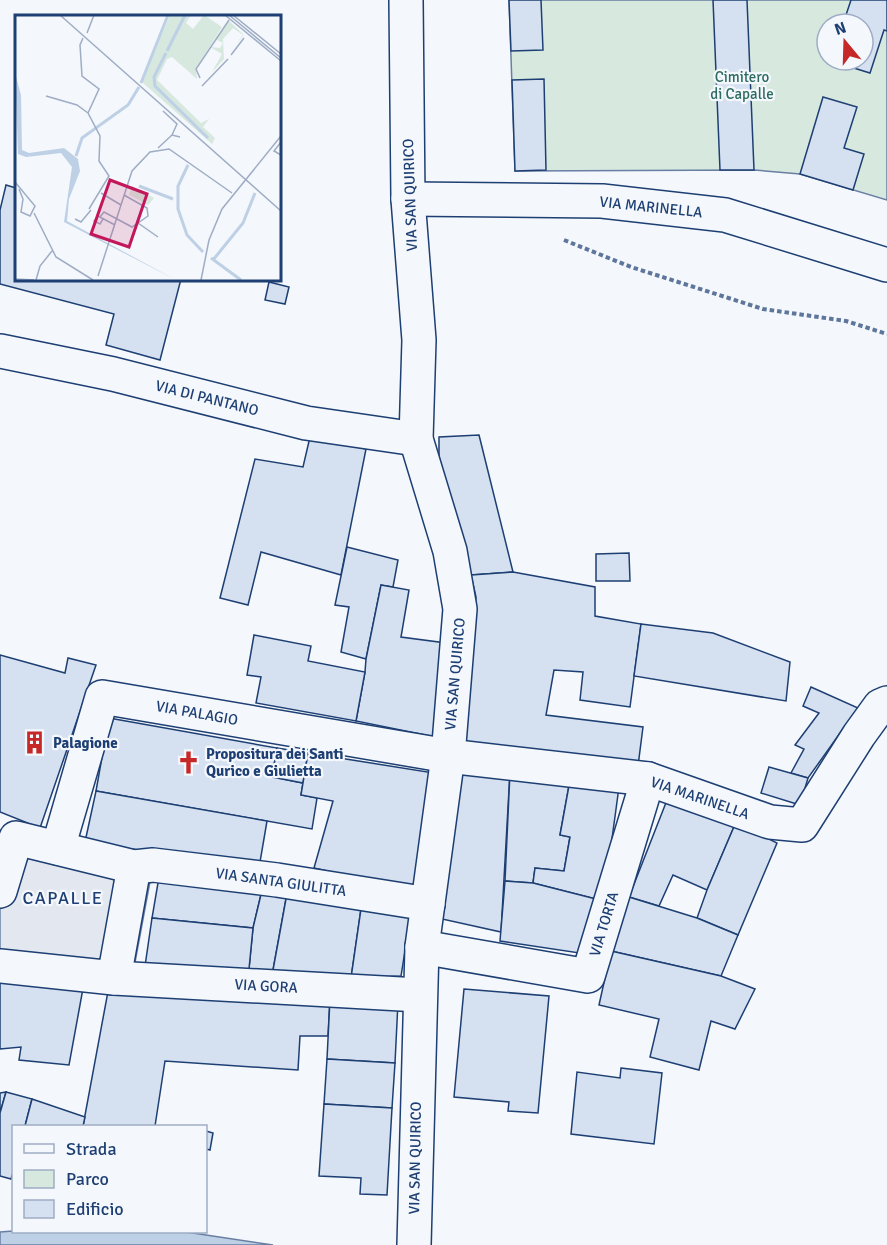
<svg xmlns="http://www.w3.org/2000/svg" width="887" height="1245" font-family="Signika,sans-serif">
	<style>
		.green { fill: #d7e8df; stroke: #687fa3; stroke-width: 1.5; fill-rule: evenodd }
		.parking { fill: #e3e8f0; stroke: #687fa3; stroke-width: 1.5 }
		.water { fill: #bed0e5; stroke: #687fa3; stroke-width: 1.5 }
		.building { fill: #d5e0f0; stroke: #1d3f73; stroke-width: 1.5 }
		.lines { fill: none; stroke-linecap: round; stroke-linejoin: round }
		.minor-casing { stroke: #1d3f73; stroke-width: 36 }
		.path { stroke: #5e769c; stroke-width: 4; stroke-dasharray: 4.5 3; stroke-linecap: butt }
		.minor { stroke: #f4f7fb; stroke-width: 33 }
		.labels { text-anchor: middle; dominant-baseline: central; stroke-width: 4.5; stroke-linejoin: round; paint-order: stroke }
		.park-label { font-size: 15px; fill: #2c6c60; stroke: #f4f7fb }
		.street-label { font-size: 15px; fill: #1d3f73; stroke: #f4f7fb }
		.poi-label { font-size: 15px; font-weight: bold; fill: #1d3f73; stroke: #f4f7fb; text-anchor: start }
		.quarter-label { font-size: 18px; letter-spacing: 1.5px; fill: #1d3f73; stroke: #f4f7fb }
		.inset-river { fill: none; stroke: #bed0e5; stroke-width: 3 }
		.inset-road { fill: none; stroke: #9eadc5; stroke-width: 1.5 }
		.view { fill: #c2185b; fill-opacity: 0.15; stroke: #c2185b; stroke-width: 3 }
		.inset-edge { fill: none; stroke: #1d3f73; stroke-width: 3 }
	</style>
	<rect width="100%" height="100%" fill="#f4f7fb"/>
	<path class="green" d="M509 0H887V200L800 174 754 170 515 171ZM827 24H863V60H827Z"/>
	<polygon class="parking" points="10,829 154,860 131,984 0,971 0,864"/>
	<polygon class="water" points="13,1231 186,1232 273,1245 0,1245 0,1232"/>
	<g class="building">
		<polygon points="509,0 541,0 543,50 511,51"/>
		<polygon points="713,0 747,0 754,170 720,170"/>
		<polygon points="851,0 887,0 887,31 884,30 870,73 831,61 863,60 863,24 843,24"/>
		<polygon points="544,79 546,170 515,171 512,80"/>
		<polygon points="823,97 857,107 844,148 864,154 853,190 800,174"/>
		<polygon points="6,185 16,188 16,279 181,279 160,360 106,345 114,314 0,284 0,210"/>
		<polygon points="269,282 289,287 285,304 265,300"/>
		<polygon points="479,435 513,572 471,575 439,457 439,437"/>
		<polygon points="310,437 366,449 341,575 261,552 248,605 220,598 255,459 303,467"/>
		<polygon points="347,547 398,560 393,587 381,585 366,659 341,652 349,607 335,605"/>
		<polygon points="629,553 630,581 596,581 596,554"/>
		<polygon points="513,572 595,587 595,616 641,624 630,707 580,700 583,672 554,670 546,715 643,727 638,766 461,747 476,597 471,575"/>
		<polygon points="381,585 409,590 401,637 446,643 435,737 356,721 365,672 366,659"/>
		<polygon points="641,624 713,633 790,662 786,701 634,676"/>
		<polygon points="254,635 311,646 308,661 365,672 356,721 256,703 261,677 247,675"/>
		<polygon points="0,655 65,673 68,658 96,665 40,828 0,812"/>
		<polygon points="811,687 858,708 808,778 791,773 804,749 795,745 819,713 803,706"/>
		<polygon points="109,718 277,748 272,777 303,783 301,795 317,798 312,829 96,791"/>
		<polygon points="277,748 308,753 303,783 272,777"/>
		<polygon points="308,753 434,773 416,891 314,868 333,801 301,795"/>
		<polygon points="460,767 510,772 501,932 433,917"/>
		<polygon points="769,767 808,778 800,805 761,793"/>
		<polygon points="510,772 570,780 560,835 570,837 564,871 535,868 533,883 505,881"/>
		<polygon points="570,780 619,787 611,846 596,899 533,883 535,868 564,871 570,837 560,835"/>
		<polygon points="96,791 267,821 259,868 85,842"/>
		<polygon points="669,795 736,822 707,890 673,875 659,906 629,897"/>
		<polygon points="736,822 777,843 738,935 697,918 707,890"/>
		<polygon points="160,871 264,882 253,928 152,918"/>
		<polygon points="505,881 533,883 596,899 586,954 500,941"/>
		<polygon points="264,882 288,888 271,981 248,979 253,928"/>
		<polygon points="288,888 362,902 351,978 271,981"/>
		<polygon points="629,897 697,918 738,935 721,976 611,951"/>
		<polygon points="362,902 411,913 401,976 351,978"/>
		<polygon points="152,918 253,928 248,979 144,973"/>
		<polygon points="611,951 721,976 755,989 735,1029 711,1021 699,1070 650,1057 659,1019 599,1005"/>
		<polygon points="0,978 84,983 69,1065 19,1060 21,1047 0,1049"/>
		<polygon points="109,986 330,999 328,1036 300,1036 298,1070 165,1061 155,1126 83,1126"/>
		<polygon points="464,989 549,996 538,1113 508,1111 509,1102 454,1097"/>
		<polygon points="330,999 398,1002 395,1063 327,1059"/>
		<polygon points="327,1059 395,1063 392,1108 324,1104"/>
		<polygon points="621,1068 662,1073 654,1144 571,1134 577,1072 620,1078"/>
		<polygon points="6,1092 0,1113 0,1093"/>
		<polygon points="6,1092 32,1099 25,1126 14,1126 14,1169 11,1179 0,1176 0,1113"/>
		<polygon points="32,1099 85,1117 83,1126 25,1126"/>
		<polygon points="324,1104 392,1108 387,1195 360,1194 361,1178 319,1176"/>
		<polygon points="206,1131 213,1133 210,1150 206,1149"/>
	</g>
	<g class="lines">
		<defs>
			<g id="minor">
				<polyline points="406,0 408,199 419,340 416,439 450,551 460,609 448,756 422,947 414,1245"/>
				<polyline points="408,199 602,201 725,215 887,265"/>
				<polyline points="0,351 113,374 306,423 416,439"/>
				<polyline points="58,848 102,697 448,756 648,779 770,822 802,825 859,735 880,706 887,703"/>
				<polyline points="0,891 16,838 134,867 153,865 277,880 428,904"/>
				<polyline points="422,947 588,976 648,779"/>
				<polyline points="0,966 114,978 134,867"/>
				<polyline points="114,978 419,995"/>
			</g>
		</defs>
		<use href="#minor" class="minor-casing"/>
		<polyline class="path" points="564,240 631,267 763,309 846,321 887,334"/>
		<use href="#minor" class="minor"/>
	</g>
	<defs>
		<symbol id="building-bare" viewBox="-9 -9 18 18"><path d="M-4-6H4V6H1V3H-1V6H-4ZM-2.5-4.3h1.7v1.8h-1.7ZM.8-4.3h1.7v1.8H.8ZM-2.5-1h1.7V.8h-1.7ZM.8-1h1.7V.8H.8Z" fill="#c62828" stroke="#f4f7fb" stroke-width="2.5" paint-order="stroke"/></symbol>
		<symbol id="church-bare" viewBox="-9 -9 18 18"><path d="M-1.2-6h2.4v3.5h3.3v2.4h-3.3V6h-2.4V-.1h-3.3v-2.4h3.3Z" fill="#c62828" stroke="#f4f7fb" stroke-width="2.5" paint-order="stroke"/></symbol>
	</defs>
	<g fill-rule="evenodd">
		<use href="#building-bare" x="18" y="726" width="33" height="33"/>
		<use href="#church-bare" x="172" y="746" width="33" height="33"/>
	</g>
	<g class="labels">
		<g class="park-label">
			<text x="742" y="77">Cimitero<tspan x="742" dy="17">di Capalle</tspan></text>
		</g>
		<g class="street-label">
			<text transform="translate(410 195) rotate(-92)">VIA SAN QUIRICO</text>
			<text transform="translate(651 207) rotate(6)">VIA MARINELLA</text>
			<text transform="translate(207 398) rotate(14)">VIA DI PANTANO</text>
			<text transform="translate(455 674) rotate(-85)">VIA SAN QUIRICO</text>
			<text transform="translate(197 713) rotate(10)">VIA PALAGIO</text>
			<text transform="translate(700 798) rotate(19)">VIA MARINELLA</text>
			<text transform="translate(281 882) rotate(8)">VIA SANTA GIULITTA</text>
			<text transform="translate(604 924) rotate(-73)">VIA TORTA</text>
			<text transform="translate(266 986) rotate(3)">VIA GORA</text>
			<text transform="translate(415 1158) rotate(-89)">VIA SAN QUIRICO</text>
		</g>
		<g class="poi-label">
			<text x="53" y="743">Palagione</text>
			<text x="206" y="754">Propositura dei Santi<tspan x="206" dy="17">Qurico e Giulietta</tspan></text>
		</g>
		<g class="quarter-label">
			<text x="63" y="898">CAPALLE</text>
		</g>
	</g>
	<g transform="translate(15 15)">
		<rect width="266" height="266" fill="#f4f7fb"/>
		<path d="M155 0H176L171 8 178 14 189 0 207 12 181 54 182 64 157 42 152 44 142 65 186 108 194 104 188 112 200 123 197 129 127 67ZM214 6 228 19V21L221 29 228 20 218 13 208 24 209 44 197 57 207 39 195 32 205 33 208 28 200 24ZM117 171 139 183 133 190 114 180Z" fill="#d7e8df"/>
		<path d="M0 58 6 80 7 135 14 138 49 133 63 144 65 156 54 184 52 206 161 265 49 207 57 152 46 138 11 142 3 139Z" fill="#bed0e5"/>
		<path class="inset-river" d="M152 36 170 0M151 38 139 62 140 71 193 123M126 68 153 0M61 141 67 123 113 90 124 72M173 150 163 171V194L172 220 188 237M124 171 158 184M196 243 226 265M198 245 228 208 240 178"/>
		<path class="inset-road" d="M45 0 266 196M210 0 266 46M214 0 266 43M218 0 266 39M72 18 79 0M68 23 65 30 67 61 84 74 73 98 85 121 84 146 94 161 74 194M216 40 229 23M185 63 181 54 214 5M187 71 213 44M31 81 62 90 73 98M148 96 162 109 157 120M266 127 259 136 266 140M143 133 157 120 165 122M0 167 20 191 15 201 6 197 8 184 4 174M86 178 106 190M19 198 41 242 78 265M85 202 89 197 117 212 133 201 132 193 109 180M60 204 66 207 76 195M88 204 85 209 79 206 83 201 100 210M123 208 143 222M83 261 117 156 135 137 154 134 217 178M0 264 19 265M21 265 25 251 37 236M186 265 194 225 207 194 266 121"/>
		<path class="view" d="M95 165 132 179 114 232 76 219Z"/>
		<rect width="266" height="266" class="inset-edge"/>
	</g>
	<rect x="12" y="1125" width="195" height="108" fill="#f4f7fb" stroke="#9eadc5" stroke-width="1.5"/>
	<rect x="24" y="1144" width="30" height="9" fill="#f4f7fb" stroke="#9eadc5" stroke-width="1.5"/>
	<text x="66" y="1155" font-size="18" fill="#1d3f73">Strada</text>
	<rect x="24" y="1170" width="30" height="18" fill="#d7e8df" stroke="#9eadc5" stroke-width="1.5"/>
	<text x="66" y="1185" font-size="18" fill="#1d3f73">Parco</text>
	<rect x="24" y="1200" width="30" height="18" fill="#d5e0f0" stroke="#9eadc5" stroke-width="1.5"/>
	<text x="66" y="1215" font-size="18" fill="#1d3f73">Edificio</text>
	<g transform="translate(845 42) rotate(341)"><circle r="28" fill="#f4f7fb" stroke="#9eadc5" stroke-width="1.5"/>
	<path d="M0-4.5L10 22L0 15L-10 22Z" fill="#c62828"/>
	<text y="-9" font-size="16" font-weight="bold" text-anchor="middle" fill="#1d3f73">N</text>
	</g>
</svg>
